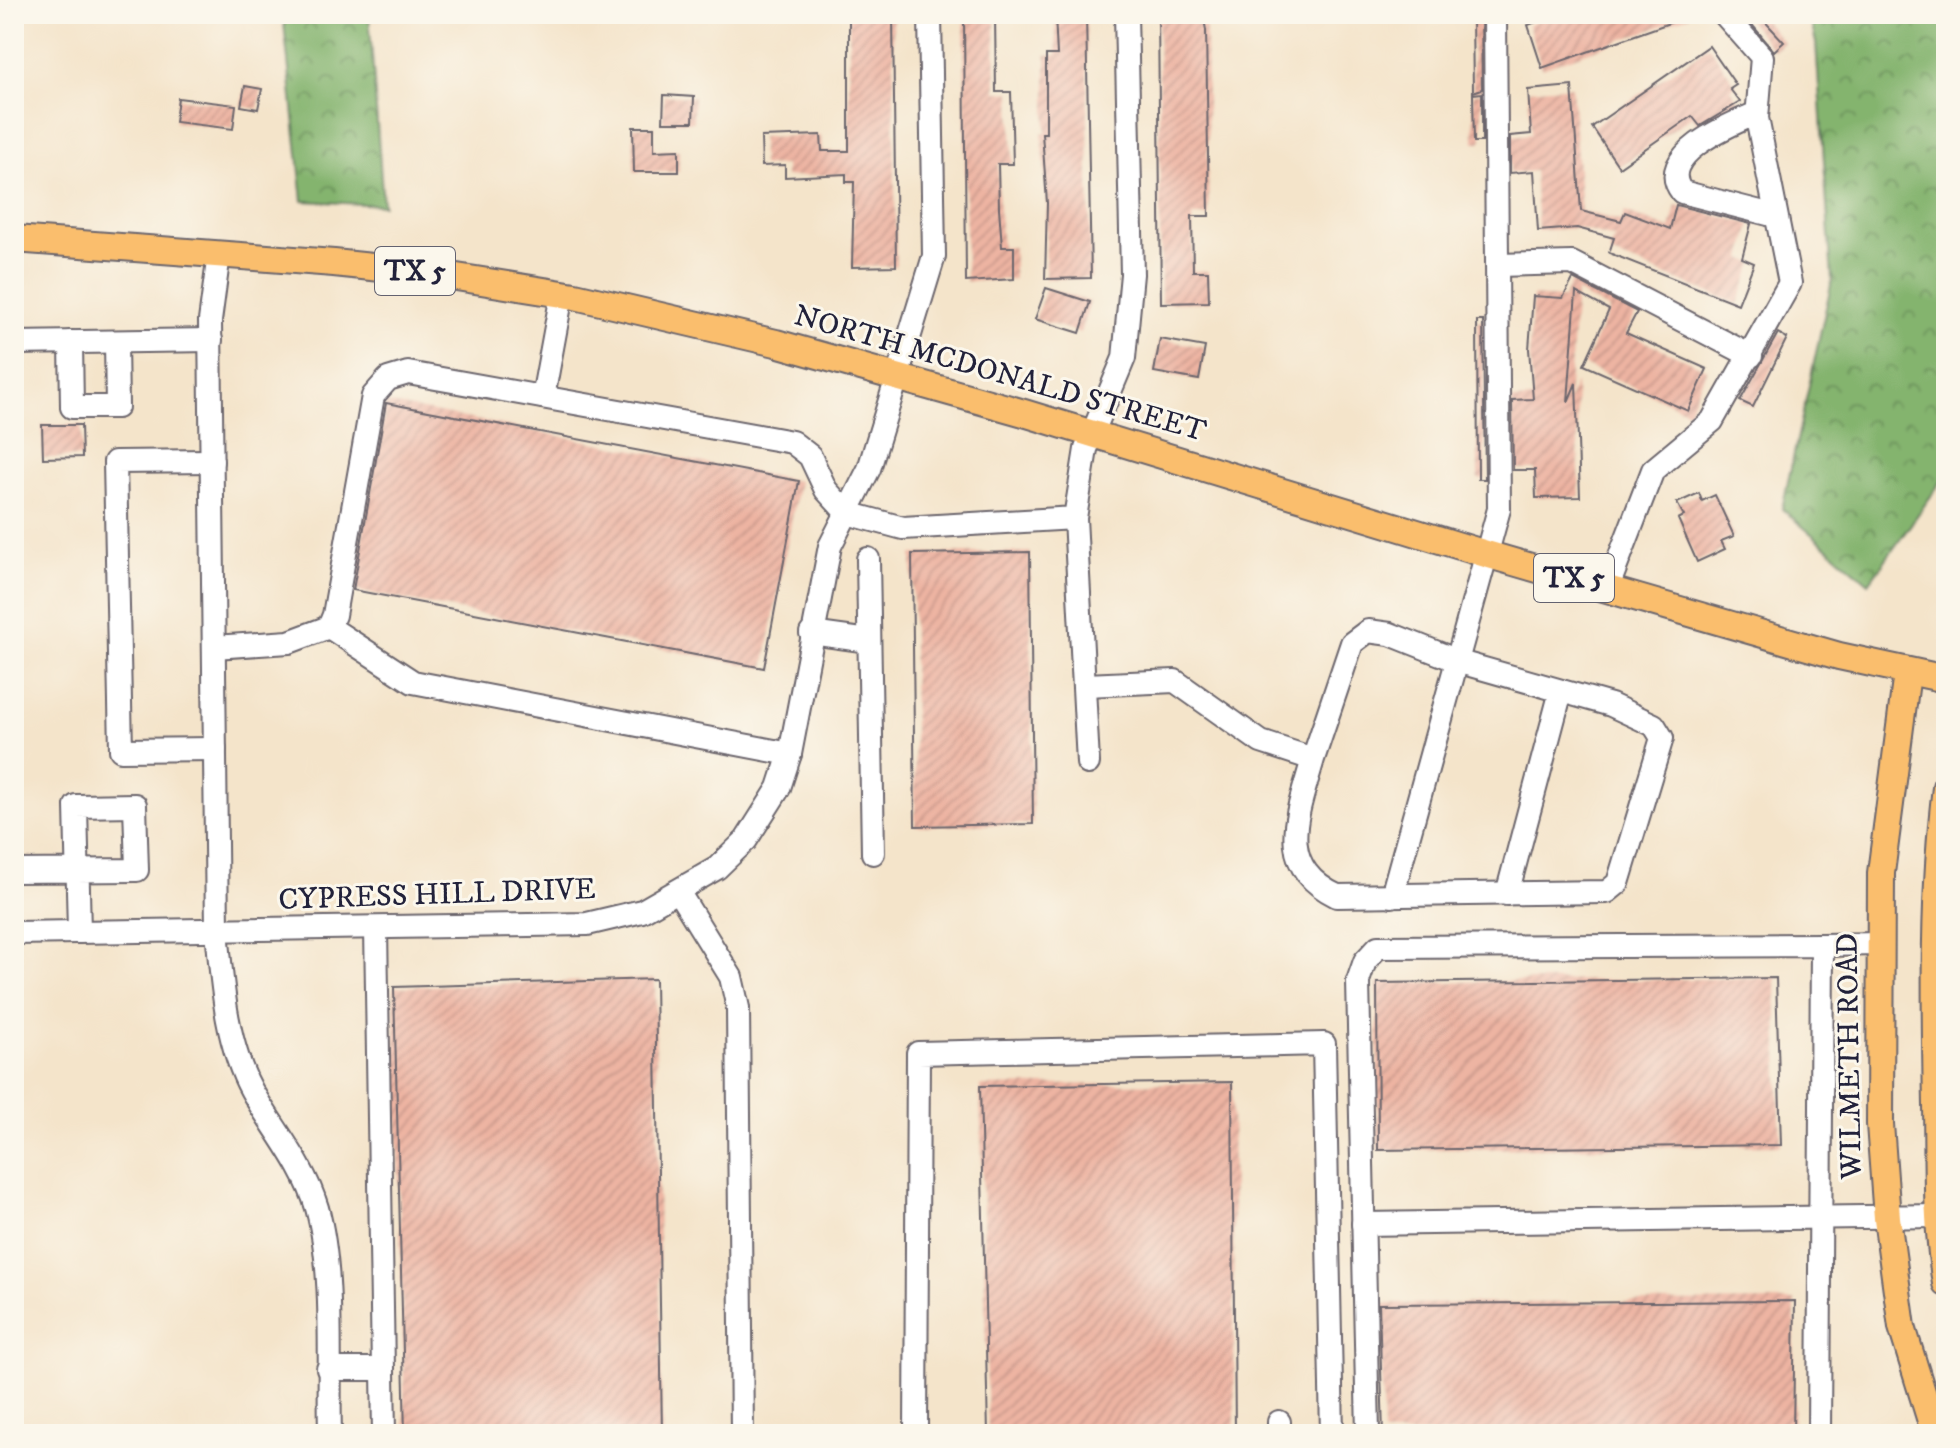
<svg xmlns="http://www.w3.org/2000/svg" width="1960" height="1448" font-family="'IM FELL DW Pica',serif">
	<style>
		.forest { fill: url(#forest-crowns); stroke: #536b54; stroke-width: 2 }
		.building { fill: url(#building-hatch) }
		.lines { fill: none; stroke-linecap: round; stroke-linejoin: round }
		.minor-casing { stroke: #6c666d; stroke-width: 26 }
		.major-casing { stroke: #6c666d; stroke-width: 30 }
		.minor { stroke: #fff; stroke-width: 22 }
		.major { stroke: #fabe6d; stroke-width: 26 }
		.labels { text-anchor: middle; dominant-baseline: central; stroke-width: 6; stroke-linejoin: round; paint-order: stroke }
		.shield { fill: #fbf7ec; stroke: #636270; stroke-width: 2 }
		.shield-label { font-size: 28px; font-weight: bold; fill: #22223b }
		.street-label { font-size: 30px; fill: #22223b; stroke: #fbf7ec }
	</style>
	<defs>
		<pattern id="forest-crowns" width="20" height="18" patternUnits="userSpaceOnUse" patternTransform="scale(2)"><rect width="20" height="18" fill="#84b46e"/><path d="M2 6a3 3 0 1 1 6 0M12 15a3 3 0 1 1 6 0" fill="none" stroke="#6c925c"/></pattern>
		<pattern id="building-hatch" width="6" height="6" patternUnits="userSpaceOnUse" patternTransform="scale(2)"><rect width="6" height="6" fill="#edb4a2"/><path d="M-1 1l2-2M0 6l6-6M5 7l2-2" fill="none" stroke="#cb9a8c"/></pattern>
	</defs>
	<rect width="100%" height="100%" fill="#fbf7ec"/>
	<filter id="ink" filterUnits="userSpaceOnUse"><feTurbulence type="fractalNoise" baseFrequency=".0125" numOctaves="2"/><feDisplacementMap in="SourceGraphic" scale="16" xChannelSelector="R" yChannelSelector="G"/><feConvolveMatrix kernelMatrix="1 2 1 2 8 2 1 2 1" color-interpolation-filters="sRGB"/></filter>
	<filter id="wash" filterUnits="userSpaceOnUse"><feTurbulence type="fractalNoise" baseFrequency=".006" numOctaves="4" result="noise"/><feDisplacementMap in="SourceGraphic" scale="32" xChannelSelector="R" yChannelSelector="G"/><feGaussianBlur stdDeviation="1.8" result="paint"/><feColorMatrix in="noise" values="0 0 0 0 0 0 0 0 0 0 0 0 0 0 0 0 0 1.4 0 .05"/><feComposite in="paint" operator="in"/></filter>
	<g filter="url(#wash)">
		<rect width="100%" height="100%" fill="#f4e4ca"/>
		<g class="forest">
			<polygon points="283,14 369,14 383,205 303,201"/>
			<polygon points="1809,14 1946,14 1946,475 1869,583 1782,509 1832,280 1816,43"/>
		</g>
		<g id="blocks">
			<g class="building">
				<polygon points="849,14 893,14 896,266 852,267 854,182 846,182 846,174 785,177 785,165 762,166 761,137 821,135 822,151 849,151"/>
				<polygon points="1055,14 1086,14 1091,278 1045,279 1047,203 1042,133 1046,133 1046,55 1057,55"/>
				<polygon points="1158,14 1203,14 1206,30 1209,216 1192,216 1193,271 1208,271 1209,302 1161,303"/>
				<polygon points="1472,14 1481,14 1482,89 1473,92"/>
				<polygon points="1559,14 1689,14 1689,16 1542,68 1528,25"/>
				<polygon points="1743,14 1758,14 1784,42 1774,51"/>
				<polygon points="995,15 996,92 1011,92 1013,164 998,164 999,208 1002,247 1014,247 1014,279 966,282 964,16"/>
				<polygon points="1709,46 1736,85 1730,89 1740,102 1700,126 1692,116 1619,167 1592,127"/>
				<polygon points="245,86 262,89 258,109 241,106"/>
				<polygon points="1572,86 1581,211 1621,221 1625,212 1670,229 1676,205 1751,224 1742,258 1754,263 1738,304 1609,253 1614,238 1577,228 1538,231 1534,171 1510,173 1510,136 1531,134 1528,90"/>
				<polygon points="1482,93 1482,142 1474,142 1473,94"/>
				<polygon points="664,95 694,97 693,122 663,122"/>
				<polygon points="178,98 236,105 233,129 175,122"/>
				<polygon points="633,127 654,127 654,151 679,150 679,172 634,172"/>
				<polygon points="1573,279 1637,312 1626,333 1707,369 1688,411 1584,365 1609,310 1576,292 1568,402 1576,383 1580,497 1536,498 1535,470 1513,470 1512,400 1533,399 1529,349 1533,296 1563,298"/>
				<polygon points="1046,288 1090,302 1080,333 1035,319"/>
				<polygon points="1477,321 1483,321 1485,479 1478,479"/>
				<polygon points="1778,333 1787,338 1753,407 1740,401"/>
				<polygon points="1160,339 1205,347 1199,380 1154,372"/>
				<polygon points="386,403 799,481 764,668 353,590"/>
				<polygon points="42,425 81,425 82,457 43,458"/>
				<polygon points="1699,493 1702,501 1715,495 1734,536 1721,541 1725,549 1697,562 1678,519 1684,516 1677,503"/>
				<polygon points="1030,552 1033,824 915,826 912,554"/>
				<polygon points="1776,978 1781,1145 1378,1150 1377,983"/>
				<polygon points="655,979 662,1434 405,1434 394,987"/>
				<polygon points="1232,1082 1235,1434 988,1434 980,1086"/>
				<polygon points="1795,1301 1793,1434 1383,1434 1379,1304"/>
			</g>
		</g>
	</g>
	<g filter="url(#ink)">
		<use href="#blocks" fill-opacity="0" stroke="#6c666d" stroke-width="2"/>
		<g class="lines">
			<defs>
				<g id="minor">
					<path d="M1757 113C1731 124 1653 156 1682 192L1776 216"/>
					<path d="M219 254 210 321 217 930C222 983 226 1044 252 1091 274 1130 304 1164 317 1208 335 1273 328 1366 330 1434"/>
					<polyline points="1498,265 1572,263 1751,356"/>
					<polyline points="71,342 72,407 117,407 116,342"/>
					<polyline points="14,343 211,340"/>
					<polyline points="543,397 562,294"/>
					<polyline points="212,461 115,462 121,750 215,749"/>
					<polyline points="1075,518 1088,763"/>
					<polyline points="868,559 873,853"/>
					<polyline points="1608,587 1653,470 1712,421 1790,283 1757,118 1762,57 1724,14"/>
					<polyline points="329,627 413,682 790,754"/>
					<polyline points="811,633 869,641"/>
					<polyline points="214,647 289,642 329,627 334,615 373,396 388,379 408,373 792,442 810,456 826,490 847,513 903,528 1075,518 1086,449 1124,358 1132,274 1126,14"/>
					<path d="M1086 685 1175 681 1261 742 1313 759C1298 813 1273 865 1337 896L1607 892 1618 883 1662 738 1654 725 1611 705 1463 663 1390 634 1368 631 1352 643 1313 759"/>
					<polyline points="14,871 137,870 135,805 76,806 79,932"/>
					<polyline points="679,893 731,977 738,1008 742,1434"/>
					<polyline points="1507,894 1561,691"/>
					<polyline points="1392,896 1499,509 1495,14"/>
					<polyline points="376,928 384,1434"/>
					<polyline points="14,933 587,924 642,911 717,868 746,840 779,788 790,754 830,546 869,469 934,256 930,14"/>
					<polyline points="1822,945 1879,944"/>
					<polyline points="1363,1224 1939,1216"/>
					<polyline points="328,1369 383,1369"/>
					<polyline points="1279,1422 1279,1434"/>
					<polyline points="916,1434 918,1053 1324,1044 1332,1434"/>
					<polyline points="1368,1434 1358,981 1365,961 1378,947 1822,945 1819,1434"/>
				</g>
				<g id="major">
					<polyline points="14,239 334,263 438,274 575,296 776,343 1024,413 1486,554 1839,656 1946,679"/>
					<polyline points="1907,673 1881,873 1880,1124 1887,1218 1902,1327 1935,1434"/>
					<path d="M1946 787C1933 894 1935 998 1937 1106 1938 1165 1936 1225 1946 1283"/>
				</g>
			</defs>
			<use href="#minor" class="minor-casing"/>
			<use href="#major" class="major-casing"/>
			<use href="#minor" class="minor"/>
			<use href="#major" class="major"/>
		</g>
	</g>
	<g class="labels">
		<g class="shield">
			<rect x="375" y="247" width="80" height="48" rx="6"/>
			<rect x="1534" y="554" width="80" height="48" rx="6"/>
		</g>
		<g class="shield-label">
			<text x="415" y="271">TX 5</text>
			<text x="1574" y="578">TX 5</text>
		</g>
		<g class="street-label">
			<text transform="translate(1000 374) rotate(16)">NORTH MCDONALD STREET</text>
			<text transform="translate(437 895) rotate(-2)">CYPRESS HILL DRIVE</text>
			<text transform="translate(1850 1056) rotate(-91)">WILMETH ROAD</text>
		</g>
	</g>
	<rect width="1960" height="1448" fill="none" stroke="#fbf7ec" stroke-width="48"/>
</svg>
